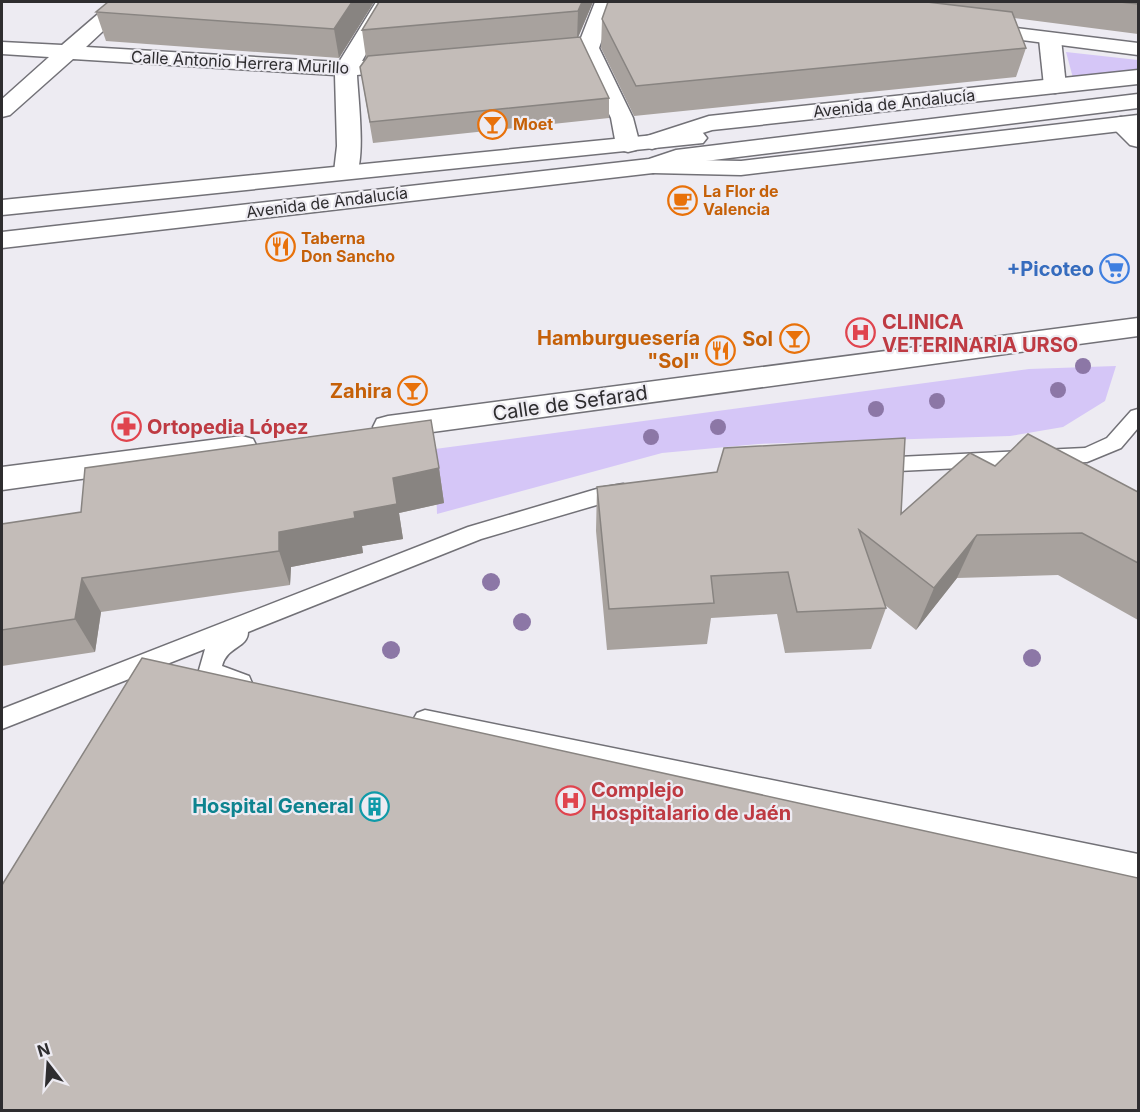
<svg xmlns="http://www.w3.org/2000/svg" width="1140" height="1112" font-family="Inter,sans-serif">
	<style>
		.green { fill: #d5c6f7 }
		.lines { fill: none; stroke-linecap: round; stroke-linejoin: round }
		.lane-casing { stroke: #727177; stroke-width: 3 }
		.street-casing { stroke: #727177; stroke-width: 3 }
		.secondary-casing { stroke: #727177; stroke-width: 3 }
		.primary-casing { stroke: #727177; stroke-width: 3 }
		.lane { fill: #fff; fill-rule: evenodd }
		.street { fill: #fff; fill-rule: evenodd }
		.secondary { fill: #fff; fill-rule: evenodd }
		.primary { fill: #fff; fill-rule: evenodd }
		.tree { fill: #8c77a6 }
		.wall { fill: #a8a29e }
		.shaded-wall { fill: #888481 }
		.building { fill: #c3bcb8; stroke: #888481; stroke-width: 1.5 }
		.labels { text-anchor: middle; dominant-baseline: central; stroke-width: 4.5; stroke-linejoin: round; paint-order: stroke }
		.far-street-label { font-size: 16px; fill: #2e2d2f; stroke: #edebf2 }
		.far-food-label { font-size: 16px; font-weight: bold; fill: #c56008; stroke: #edebf2; text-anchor: start }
		.shop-label { font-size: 20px; font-weight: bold; fill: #366cbe; stroke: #edebf2; text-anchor: end }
		.health-label { font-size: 20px; font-weight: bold; fill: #be3a42; stroke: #edebf2; text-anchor: start }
		.food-label { font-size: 20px; font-weight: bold; fill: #c56008; stroke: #edebf2; text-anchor: end }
		.street-label { font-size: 20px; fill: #2e2d2f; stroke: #edebf2 }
		.culture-label { font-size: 20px; font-weight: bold; fill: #0d838f; stroke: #edebf2; text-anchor: end }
	</style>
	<rect width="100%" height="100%" fill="#edebf2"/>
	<g class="green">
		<polygon points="1066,52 1138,60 1138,71 1073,78"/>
		<polygon points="1116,366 1105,401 1063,427 1010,436 758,444 662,453 437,514 435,449 1029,369"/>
	</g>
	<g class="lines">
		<defs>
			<g id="lane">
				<polygon points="1138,409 1138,428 1121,448 1087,462 877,472 870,470 867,465 870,460 877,458 1085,448 1107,438 1131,411"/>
				<path d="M623 484 630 487 633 492 630 497 600 504 481 539 248 632C248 648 227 646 222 666L249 676 252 683 249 690C233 696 206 685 199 670L205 649 2 729V709L468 527 600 488Z"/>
				<polygon points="425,710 1138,854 1138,878 425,730 417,727 413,720 417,713"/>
			</g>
			<g id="street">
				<path d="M112 2H134L86 47 339 62 376 2H396L362 61 404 57 412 59 415 64 412 69 357 75C358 97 366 160 355 177L346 179 337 177 334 172 337 146 335 75 73 59 10 115 2 117V99L49 57 2 54V42L62 45Z"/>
				<polygon points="595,2 615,2 599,48 633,118 640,145 636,150 628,152 620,150 616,145 611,118 577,48"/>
				<polygon points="1050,33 1057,35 1061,39 1066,86 1063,91 1055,93 1047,91 1044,86 1039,39 1043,35"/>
				<polygon points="1121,117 1129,119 1138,128 1138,147 1130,145 1109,124 1113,119"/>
				<polygon points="1138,318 1138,336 388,438 377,435 373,427 377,419 388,416"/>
				<polygon points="242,436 253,439 257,447 253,455 2,490 2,467"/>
			</g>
			<g id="secondary">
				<polygon points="975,23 1138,43 1138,55 968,33 965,29 968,25"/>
				<polygon points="1138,70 1138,84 712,130 652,149 644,147 640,142 644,137 709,116"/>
				<polygon points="1138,115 1138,129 741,175 653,173 644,171 641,166 644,161 653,159 741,161"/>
			</g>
			<g id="primary">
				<polygon points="1138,94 1138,108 681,164 653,173 2,248 2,232 649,159 676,150"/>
				<polygon points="695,131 703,133 707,138 703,143 2,215 2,200"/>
			</g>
		</defs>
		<use href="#lane" class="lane-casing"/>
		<use href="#street" class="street-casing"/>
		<use href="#secondary" class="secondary-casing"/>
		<use href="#primary" class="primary-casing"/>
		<use href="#lane" class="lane"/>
		<use href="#street" class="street"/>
		<use href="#secondary" class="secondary"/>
		<use href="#primary" class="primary"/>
	</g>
	<g class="tree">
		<circle cx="1083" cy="366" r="8"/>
		<circle cx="1058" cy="390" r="8"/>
		<circle cx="937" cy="401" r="8"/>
		<circle cx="876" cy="409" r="8"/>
		<circle cx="718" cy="427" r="8"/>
		<circle cx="651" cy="437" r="8"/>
		<circle cx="491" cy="582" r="9"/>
		<circle cx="522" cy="622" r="9"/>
		<circle cx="391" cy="650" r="9"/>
		<circle cx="1032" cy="658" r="9"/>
	</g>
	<g class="wall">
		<polygon points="374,2 339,58 106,41 96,12"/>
		<polygon points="379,2 593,2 578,37 609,98 609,118 373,143 360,67 366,58 362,30"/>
		<polygon points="608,2 1138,2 1138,34 1014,18 1026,48 1016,77 634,116 601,48 602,19"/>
		<polygon points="995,466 1138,492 1138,620 1058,575 957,578 916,630 885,605 886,608 871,649 785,653 777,614 711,618 707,644 607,650 596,531 597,487 901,514"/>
		<polygon points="439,468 444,503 399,513 403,539 362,546 363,553 291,567 290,585 101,612 95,652 2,666 2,524 81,512"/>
	</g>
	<g class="shaded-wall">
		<polygon points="352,2 374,2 339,58 334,29"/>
		<polygon points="582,2 593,2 577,40 578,11"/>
		<polygon points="439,468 444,503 399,513 403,539 362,546 363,553 291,567 290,585 279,551 279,532 354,512 393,478"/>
		<polygon points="977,535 957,578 916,630 934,588"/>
		<polygon points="82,578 101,612 95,652 75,619"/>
	</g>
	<g class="building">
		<polygon points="108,2 352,2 334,29 96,12"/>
		<polygon points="379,2 582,2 578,11 362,30"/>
		<polygon points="608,2 927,2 1012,12 1026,48 636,86 602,19"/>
		<polygon points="1120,2 1138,2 1138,4"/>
		<polygon points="580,37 609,98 370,122 360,67 368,56"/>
		<polygon points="431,420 439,468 393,478 397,504 354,512 355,518 279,532 279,551 82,578 75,619 2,630 2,524 81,512 85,468"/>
		<polygon points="1028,434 1138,492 1138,563 1082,533 977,535 934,588 859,530 886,608 797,612 788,572 711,576 714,603 609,609 597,487 717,472 724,448 905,438 901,514 970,453 995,466"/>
		<polygon points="142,658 1138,878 1138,1110 2,1110 2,885"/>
	</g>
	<defs>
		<symbol id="bar-ring" viewBox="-11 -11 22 22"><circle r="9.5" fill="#edebf2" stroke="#e8710a" stroke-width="1.5"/><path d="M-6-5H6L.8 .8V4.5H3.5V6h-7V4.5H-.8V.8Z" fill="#e8710a"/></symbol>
		<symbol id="cafe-ring" viewBox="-11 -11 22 22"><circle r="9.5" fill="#edebf2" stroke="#e8710a" stroke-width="1.5"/><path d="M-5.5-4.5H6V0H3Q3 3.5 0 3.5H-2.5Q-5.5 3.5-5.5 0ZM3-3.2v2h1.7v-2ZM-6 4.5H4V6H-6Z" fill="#e8710a"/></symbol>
		<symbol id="restaurant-ring" viewBox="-11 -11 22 22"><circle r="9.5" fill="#edebf2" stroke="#e8710a" stroke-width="1.5"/><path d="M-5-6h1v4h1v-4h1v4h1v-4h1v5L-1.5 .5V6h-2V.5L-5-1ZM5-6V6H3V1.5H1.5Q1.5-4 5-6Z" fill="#e8710a"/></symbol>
		<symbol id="supermarket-ring" viewBox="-11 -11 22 22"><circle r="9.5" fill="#edebf2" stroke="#3f7fe0" stroke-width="1.5"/><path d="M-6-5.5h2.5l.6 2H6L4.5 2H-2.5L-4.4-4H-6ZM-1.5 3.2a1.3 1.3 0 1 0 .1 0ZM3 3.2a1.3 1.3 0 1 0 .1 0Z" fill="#3f7fe0"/></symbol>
		<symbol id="hospital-ring" viewBox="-11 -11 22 22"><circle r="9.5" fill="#edebf2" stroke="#e0444e" stroke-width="1.5"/><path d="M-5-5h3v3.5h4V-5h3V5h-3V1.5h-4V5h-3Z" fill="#e0444e"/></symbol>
		<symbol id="pharmacy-ring" viewBox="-11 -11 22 22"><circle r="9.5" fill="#edebf2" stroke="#e0444e" stroke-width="1.5"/><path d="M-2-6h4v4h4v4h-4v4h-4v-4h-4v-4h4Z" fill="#e0444e"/></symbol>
		<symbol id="building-ring" viewBox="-11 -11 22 22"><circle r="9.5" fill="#edebf2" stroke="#0f9aa8" stroke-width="1.5"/><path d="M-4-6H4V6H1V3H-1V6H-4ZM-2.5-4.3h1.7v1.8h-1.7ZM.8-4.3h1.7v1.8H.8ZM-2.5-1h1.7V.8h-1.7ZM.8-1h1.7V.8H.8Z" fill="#0f9aa8"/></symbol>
	</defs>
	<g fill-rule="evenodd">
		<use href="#bar-ring" x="476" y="108" width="33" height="33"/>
		<use href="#cafe-ring" x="666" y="184" width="33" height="33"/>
		<use href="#restaurant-ring" x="264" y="230" width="33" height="33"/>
		<use href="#supermarket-ring" x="1098" y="252" width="33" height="33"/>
		<use href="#hospital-ring" x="844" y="316" width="33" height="33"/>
		<use href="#bar-ring" x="778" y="322" width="33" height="33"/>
		<use href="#restaurant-ring" x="704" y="334" width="33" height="33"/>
		<use href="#bar-ring" x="396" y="374" width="33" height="33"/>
		<use href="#pharmacy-ring" x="110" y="410" width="33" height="33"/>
		<use href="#hospital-ring" x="554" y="784" width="33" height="33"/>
		<use href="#building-ring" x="358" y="790" width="33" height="33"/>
	</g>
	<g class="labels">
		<g class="far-street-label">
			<text transform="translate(240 62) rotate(3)">Calle Antonio Herrera Murillo</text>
			<text transform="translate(894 103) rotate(-6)">Avenida de Andalucía</text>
			<text transform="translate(327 202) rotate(-7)">Avenida de Andalucía</text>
		</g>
		<g class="far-food-label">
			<text x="513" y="124">Moet</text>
			<text x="703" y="191">La Flor de<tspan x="703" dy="18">Valencia</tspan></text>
			<text x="301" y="238">Taberna<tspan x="301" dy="18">Don Sancho</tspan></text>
		</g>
		<g class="shop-label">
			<text x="1094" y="269">+Picoteo</text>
		</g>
		<g class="health-label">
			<text x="882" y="322">CLINICA<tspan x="882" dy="23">VETERINARIA URSO</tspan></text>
			<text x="147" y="427">Ortopedia López</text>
			<text x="591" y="790">Complejo<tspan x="591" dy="23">Hospitalario de Jaén</tspan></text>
		</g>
		<g class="food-label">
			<text x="700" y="338">Hamburguesería<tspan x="700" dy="23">"Sol"</tspan></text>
			<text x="773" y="339">Sol</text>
			<text x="392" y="391">Zahira</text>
		</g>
		<g class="street-label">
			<text transform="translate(570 403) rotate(-8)">Calle de Sefarad</text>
		</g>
		<g class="culture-label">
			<text x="354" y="806">Hospital General</text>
		</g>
	</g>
	<rect width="1140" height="1112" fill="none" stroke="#2e2d2f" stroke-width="6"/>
	<g transform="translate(48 1064) rotate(343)" stroke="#edebf2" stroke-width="4.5" paint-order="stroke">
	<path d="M0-4.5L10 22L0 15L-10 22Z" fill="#2e2d2f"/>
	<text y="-9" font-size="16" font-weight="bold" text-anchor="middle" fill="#2e2d2f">N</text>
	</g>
</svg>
